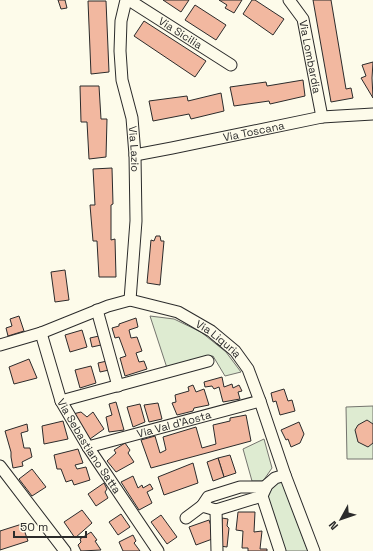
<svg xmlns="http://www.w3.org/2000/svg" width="373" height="551" font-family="'Space Grotesk',sans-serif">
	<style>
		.green { fill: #deebd1; stroke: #74746e }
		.building { fill: #f2b8a0; stroke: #2b2b2b }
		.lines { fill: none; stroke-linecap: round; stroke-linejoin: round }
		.minor-casing { stroke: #2b2b2b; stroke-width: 13 }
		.minor { stroke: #fdfbea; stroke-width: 11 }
		.labels { text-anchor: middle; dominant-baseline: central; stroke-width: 3; stroke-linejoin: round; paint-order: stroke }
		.street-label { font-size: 11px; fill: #2b2b2b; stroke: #fdfbea }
	</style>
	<rect width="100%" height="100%" fill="#fdfbea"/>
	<g class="green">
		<polygon points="150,316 174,319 201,332 226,352 241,372 225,376 213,356 167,368"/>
		<polygon points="373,406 373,459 347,459 346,407"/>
		<polygon points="264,439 272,468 263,481 252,481 243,449"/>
		<polygon points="273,481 282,482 308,551 283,551 265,497"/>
	</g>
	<g class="building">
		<polygon points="58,0 65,0 67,8 61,9"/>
		<polygon points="163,0 189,0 181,12"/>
		<polygon points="219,0 242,0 234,13 225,8 227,5"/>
		<polygon points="252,0 255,0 284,19 273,35 243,14"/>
		<polygon points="313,0 331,0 346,89 351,88 353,98 331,102"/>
		<polygon points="88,1 106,1 109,72 91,74"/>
		<polygon points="195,5 226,25 216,40 185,20"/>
		<polygon points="144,21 206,61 195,77 134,36"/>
		<polygon points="373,62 372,78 373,98 361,78 366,76 362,65"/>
		<polygon points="303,80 305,96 270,104 269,101 234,106 230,87 266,82 267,86"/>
		<polygon points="80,86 99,86 101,119 107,119 106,157 89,159 87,122 81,122"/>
		<polygon points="221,93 224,111 191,119 189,114 153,121 149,101 187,96 188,101"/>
		<polygon points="112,168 113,204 111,205 111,240 115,239 116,277 99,277 97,241 93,241 90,205 95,205 93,169"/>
		<polygon points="156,236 160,236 161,241 164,241 160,285 147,283 151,240 154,241"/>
		<polygon points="65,270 69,300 55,302 51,272"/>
		<polygon points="19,316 24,331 8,336 6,328 12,326 10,319"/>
		<polygon points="136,318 138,327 129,330 131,338 137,337 142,351 136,353 139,362 144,361 147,369 125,376 120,358 126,356 119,337 115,338 112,328 119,326 119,324"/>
		<polygon points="82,330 87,347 70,352 65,335"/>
		<polygon points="99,336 101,345 92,347 90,338"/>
		<polygon points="29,359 37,378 14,384 9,367"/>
		<polygon points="107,361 109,370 100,372 98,363"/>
		<polygon points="91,366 96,383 80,388 75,370"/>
		<polygon points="222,377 224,387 232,384 233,388 239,385 242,391 238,392 240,399 223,402 219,387 214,389 212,386 205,387 204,382"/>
		<polygon points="193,385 196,392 204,389 209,405 194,408 193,411 177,415 172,403 176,402 175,395 189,391 188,387"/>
		<polygon points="284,389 288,401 292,400 295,411 280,415 276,401 273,402 271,393"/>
		<polygon points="116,402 124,430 109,432 106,417 112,415 109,404"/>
		<polygon points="158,403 162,419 149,422 144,405"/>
		<polygon points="140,404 145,422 133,427 127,407"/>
		<polygon points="81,412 87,417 93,412 104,429 90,439 73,414"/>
		<polygon points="246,415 251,441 151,468 141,440 155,436 160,453 166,450 163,437 196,427 202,448 216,444 213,425 230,421 230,418"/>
		<polygon points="367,420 373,424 373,443 368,447 358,442 355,430 358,425"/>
		<polygon points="63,421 68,439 44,444 42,426"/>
		<polygon points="299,422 304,434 300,443 291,447 288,439 286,440 281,430"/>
		<polygon points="27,424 28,431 21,433 24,448 30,448 32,457 22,462 23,466 13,468 11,457 11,452 5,431"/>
		<polygon points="125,443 130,450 128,453 134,462 116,472 107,461 116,453 114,450"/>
		<polygon points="78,449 83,463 75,465 77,469 86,467 90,480 74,485 72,480 66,482 61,469 57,469 54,455"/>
		<polygon points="230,455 236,473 224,477 218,458"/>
		<polygon points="218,458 224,477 213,481 207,462"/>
		<polygon points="193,463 198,483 164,495 158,477"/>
		<polygon points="32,469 46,487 32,496 19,479"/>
		<polygon points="133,476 138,488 142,485 143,488 150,484 153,489 147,492 152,503 139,510 121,482"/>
		<polygon points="104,483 107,489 105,492 108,498 96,506 88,494"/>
		<polygon points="82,510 92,523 75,538 64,522"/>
		<polygon points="238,512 255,512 254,532 262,531 260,549 267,549 267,551 248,551 248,548 242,548 243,531 236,530"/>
		<polygon points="121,514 130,527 118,535 109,522"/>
		<polygon points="161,515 177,537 167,544 151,522"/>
		<polygon points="222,518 228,519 227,526 229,528 227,547 220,546"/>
		<polygon points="209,520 215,538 196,545 189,527"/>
		<polygon points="22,524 28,541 0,550 0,531"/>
		<polygon points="91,532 97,540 95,541 101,550 81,551 78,545 81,542 80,539"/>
		<polygon points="133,535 136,541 134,543 140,551 123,551 119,542"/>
	</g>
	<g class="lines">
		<defs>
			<g id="minor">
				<path id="s1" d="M126 0 121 21 120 51 122 80 132 118 135 155 136 221 130 300"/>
				<path id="s2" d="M129 0 231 65"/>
				<path id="s3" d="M289 0 303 19 322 117"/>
				<path id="s4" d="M135 155 172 148 322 117 373 114"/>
				<polyline points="97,310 118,386"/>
				<path id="s5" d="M41 333 61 401 88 447 158 551"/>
				<path id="s6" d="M0 345 41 333 108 306 130 300 178 312 211 331 235 351 248 369 260 401 285 475 314 551"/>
				<polyline points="61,401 208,361"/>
				<path id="s7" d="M88 447 260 401"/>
				<polyline points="0,466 65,551"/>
				<polyline points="202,506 208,497 240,487 266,487"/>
				<polyline points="216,510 217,551"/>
				<polyline points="186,518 202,506 216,510 262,496"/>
				<polyline points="280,551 262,496 267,485 275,478 285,475"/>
			</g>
		</defs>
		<use href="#minor" class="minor-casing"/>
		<use href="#minor" class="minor"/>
	</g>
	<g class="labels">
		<g class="street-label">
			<text stroke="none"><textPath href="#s2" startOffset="61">Via Sicilia</textPath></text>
			<text stroke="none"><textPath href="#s3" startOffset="62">Via Lombardia</textPath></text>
			<text stroke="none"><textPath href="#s4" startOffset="121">Via Toscana</textPath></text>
			<text stroke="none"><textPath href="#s1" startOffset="151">Via Lazio</textPath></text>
			<text stroke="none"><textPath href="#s6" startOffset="236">Via Liguria</textPath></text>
			<text stroke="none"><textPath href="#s7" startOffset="89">Via Val d'Aosta</textPath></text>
			<text stroke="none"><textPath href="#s5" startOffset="124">Via Sebastiano Satta</textPath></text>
		</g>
	</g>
	<g transform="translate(341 519) rotate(230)" stroke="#fdfbea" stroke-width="3" paint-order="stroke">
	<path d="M0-3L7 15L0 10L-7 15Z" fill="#2b2b2b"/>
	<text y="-6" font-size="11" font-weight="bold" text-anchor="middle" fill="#2b2b2b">N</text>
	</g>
	<path d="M14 531v6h72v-6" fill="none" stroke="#2b2b2b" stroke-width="2"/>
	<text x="20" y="531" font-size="12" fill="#2b2b2b" stroke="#fdfbea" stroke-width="3" paint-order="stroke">50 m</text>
</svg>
